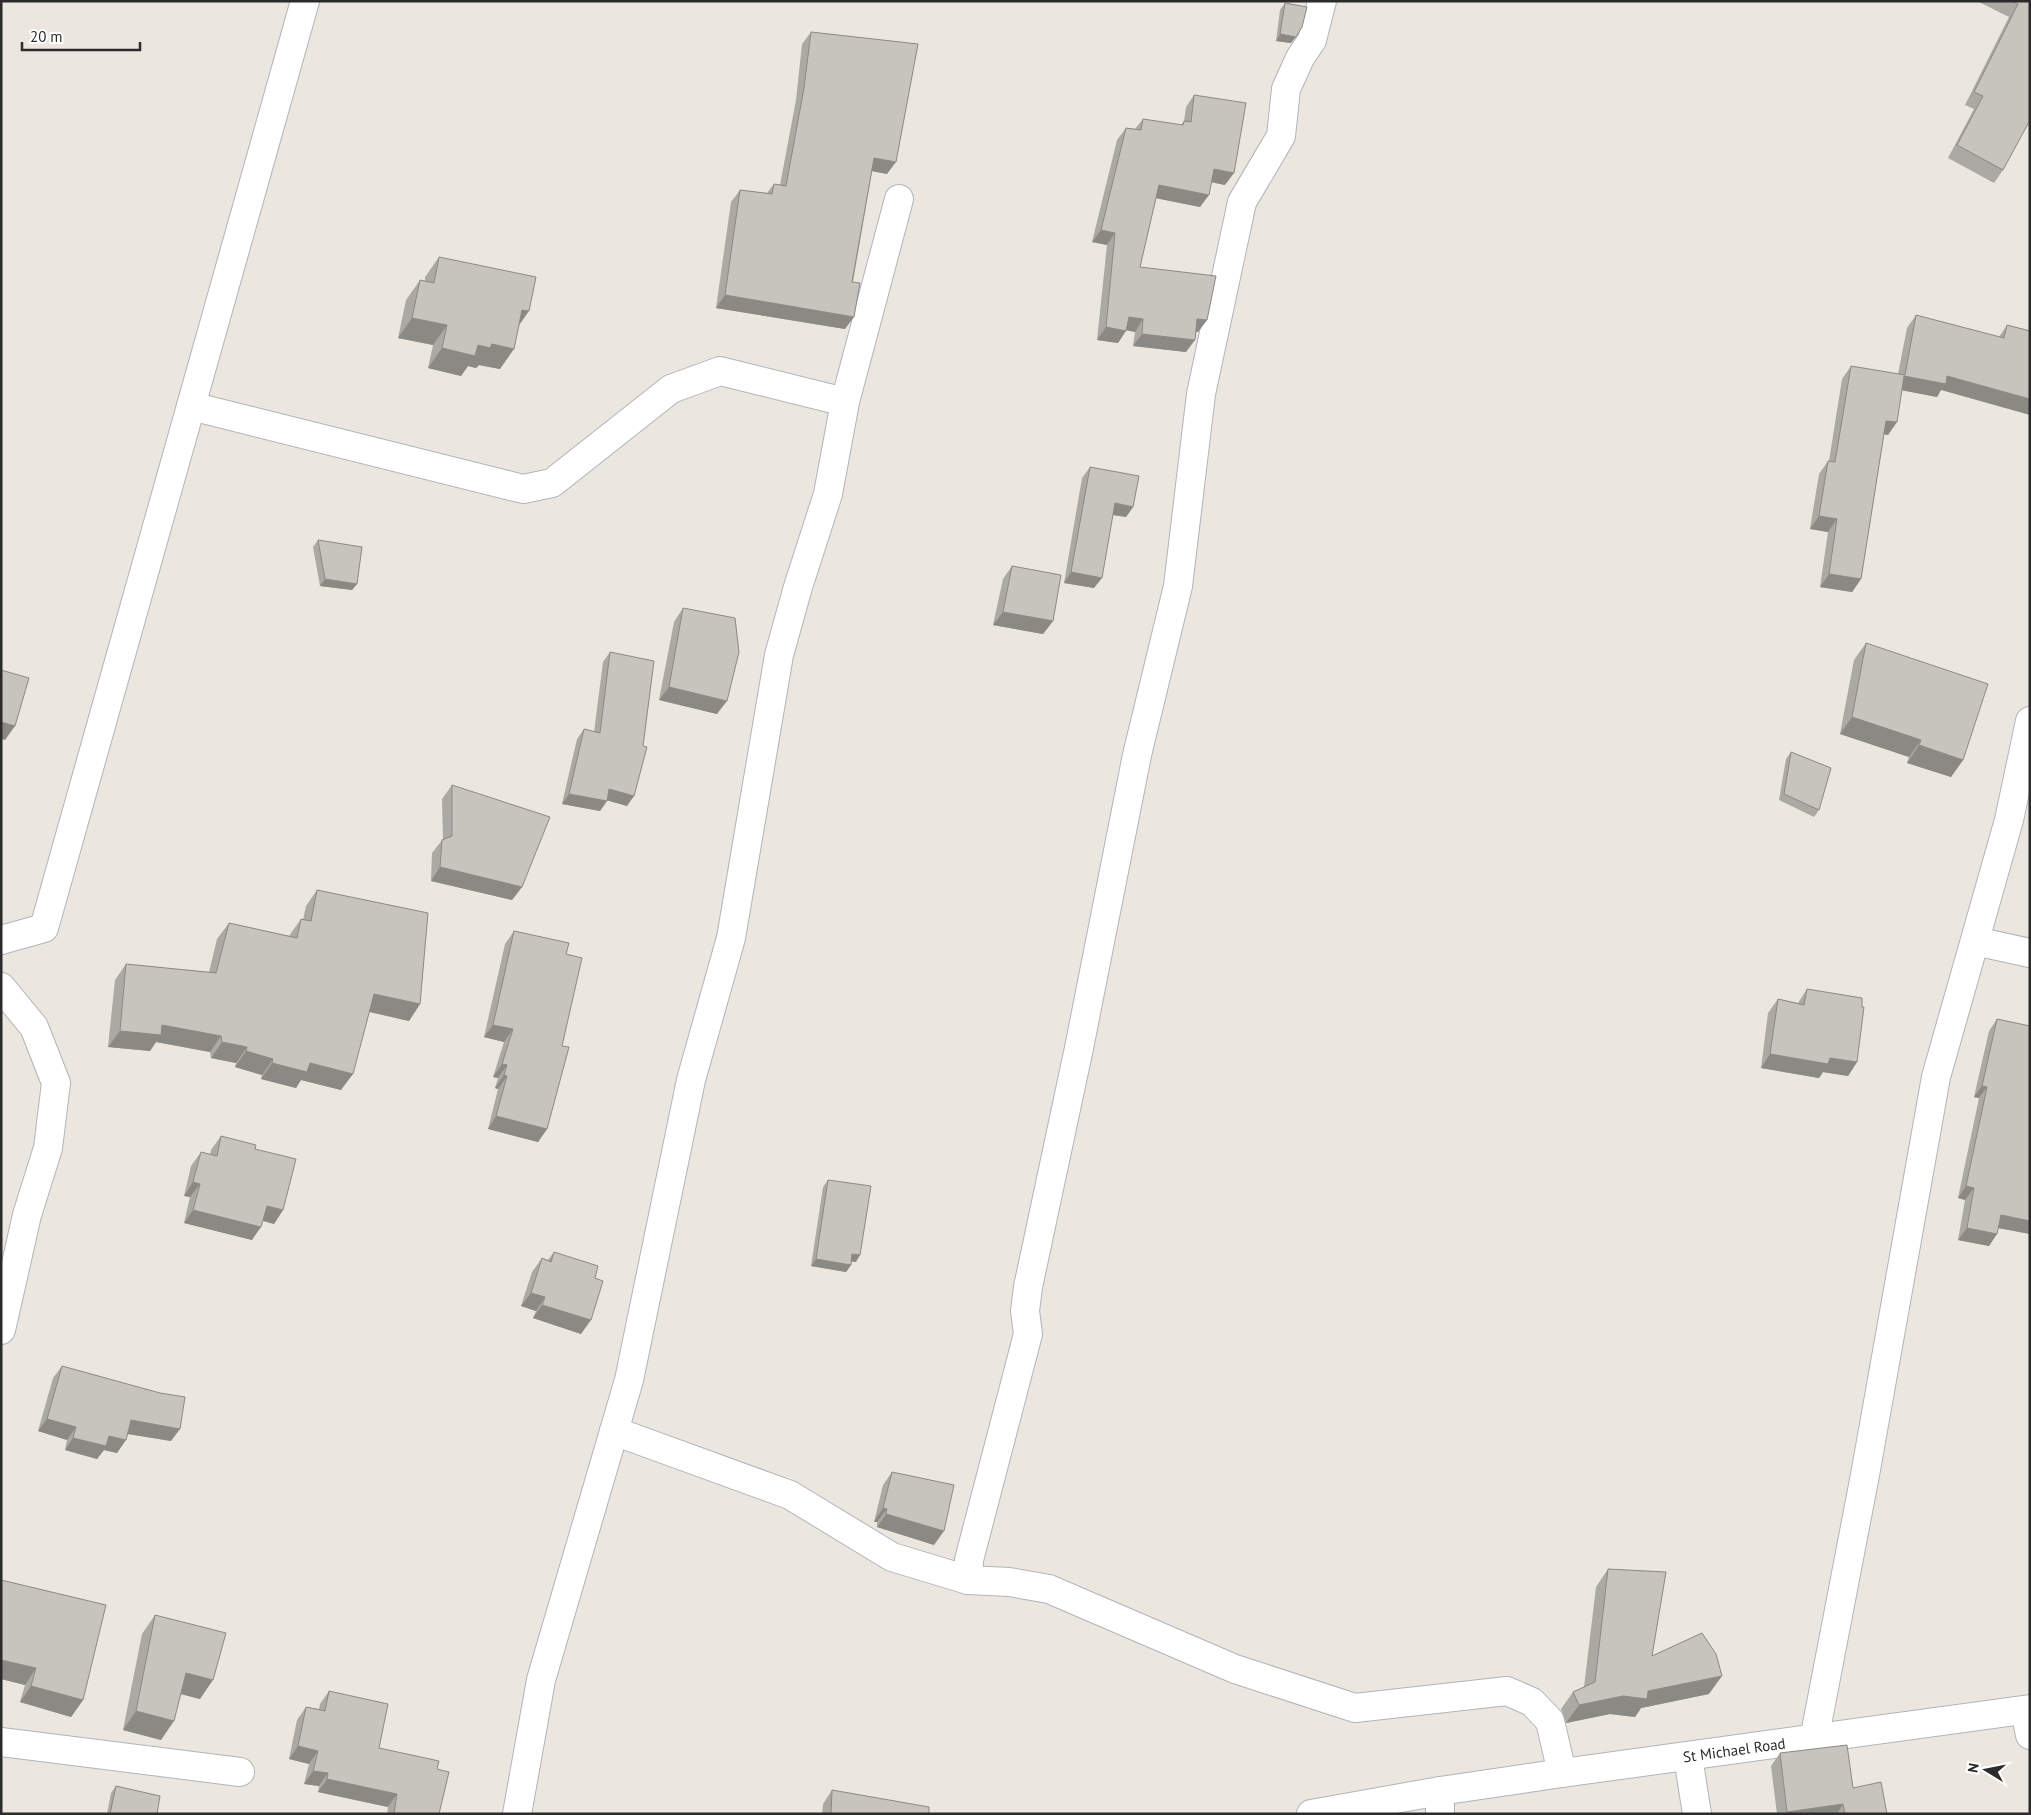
<svg xmlns="http://www.w3.org/2000/svg" width="2031" height="1815" font-family="'PT Sans',sans-serif">
	<style>
		.lines { fill: none; stroke-linecap: round; stroke-linejoin: round }
		.minor-casing { stroke: #b1b3bd; stroke-width: 30 }
		.minor { stroke: #fff; stroke-width: 28 }
		.wall { fill: #aba9a3 }
		.shaded-wall { fill: #8b8984 }
		.building { fill: #c7c4bd; stroke: #8b8984 }
		.labels { text-anchor: middle; dominant-baseline: central; stroke-width: 4; stroke-linejoin: round; paint-order: stroke }
		.street-label { font-size: 15px; fill: #2b2b2b; stroke: #fff }
	</style>
	<rect width="100%" height="100%" fill="#ece7de"/>
	<g class="lines">
		<defs>
			<g id="minor">
				<polyline points="1322,1 1312,40 1300,58 1286,89 1281,136 1242,202 1201,394 1178,586 1137,755 1079,1048 1028,1287 1025,1311 1028,1334 969,1560 968,1580 1009,1582 1049,1589 1235,1669 1355,1708 1507,1691 1532,1702 1550,1721 1562,1773"/>
				<polyline points="191,406 523,489 552,483 671,389 720,371 845,402"/>
				<polyline points="1,940 44,928 305,1"/>
				<polyline points="1975,941 2030,953"/>
				<polyline points="1,987 34,1027 56,1083 48,1148 27,1215 1,1330"/>
				<polyline points="614,1431 790,1495 892,1557 968,1580"/>
				<polyline points="2025,1710 2030,1735"/>
				<polyline points="1814,1740 1865,1475 1936,1077 2009,820 2030,721"/>
				<polyline points="1,1742 240,1772"/>
				<polyline points="1688,1757 1697,1814"/>
				<polyline points="517,1814 541,1680 629,1380 691,1080 731,938 779,655 798,587 828,494 845,402 899,199"/>
				<polyline points="1311,1814 1440,1791"/>
				<path id="s1" d="M1440 1814V1791L1562 1773 2030 1709"/>
			</g>
		</defs>
		<use href="#minor" class="minor-casing"/>
		<use href="#minor" class="minor"/>
	</g>
	<g class="wall">
		<polygon points="1977,1 2030,1 2003,170 1994,183 1948,158 1974,109 1965,105 2009,17"/>
		<polygon points="1285,3 1291,43 1276,41 1280,10"/>
		<polygon points="811,32 887,174 872,171 845,329 716,308 731,202 740,190 767,193 774,184 780,185 796,100 802,44"/>
		<polygon points="1194,95 1225,185 1211,182 1200,207 1156,198 1140,267 1207,320 1198,332 1195,332 1186,352 1133,346 1135,332 1126,330 1118,343 1097,340 1107,245 1092,242 1117,140 1126,128 1135,129 1143,119 1181,125 1184,121 1186,107"/>
		<polygon points="439,257 519,324 500,369 479,365 476,368 468,366 461,376 428,368 433,345 398,338 406,300 420,280 425,281 425,277"/>
		<polygon points="1916,315 1999,337 2007,325 2030,331 1941,390 1937,397 1902,390 1888,435 1884,434 1861,579 1852,592 1820,587 1828,532 1810,529 1819,474 1828,461 1829,461 1842,379 1851,366 1898,374 1907,328"/>
		<polygon points="1090,467 1133,507 1126,517 1113,515 1094,588 1064,583 1082,478"/>
		<polygon points="318,540 357,584 352,590 320,586 313,547"/>
		<polygon points="1012,566 1053,621 1043,634 993,625 1003,579"/>
		<polygon points="683,608 717,714 659,700 674,622"/>
		<polygon points="1866,643 1963,760 1951,777 1907,763 1909,757 1840,734 1854,660"/>
		<polygon points="610,652 627,806 607,800 600,811 562,804 577,739 584,729 594,732 603,662"/>
		<polygon points="1791,752 1819,810 1814,817 1779,800 1786,759"/>
		<polygon points="452,785 522,887 512,900 431,881 432,853 443,839 442,799"/>
		<polygon points="317,890 420,1004 409,1021 369,1012 341,1090 301,1080 296,1088 261,1079 262,1075 235,1067 236,1063 211,1058 210,1052 156,1042 150,1051 108,1047 115,980 126,964 209,972 217,939 229,923 289,936 301,919 303,920 306,906"/>
		<polygon points="514,931 566,954 562,1046 547,1129 538,1142 488,1129 498,1089 495,1088 498,1078 493,1077 504,1042 484,1037 505,944"/>
		<polygon points="1807,989 1857,1062 1848,1076 1823,1072 1819,1078 1761,1068 1768,1013 1778,999 1798,1003"/>
		<polygon points="1997,1019 2030,1234 1998,1228 1989,1246 1958,1240 1965,1200 1958,1198 1979,1098 1974,1097 1989,1031"/>
		<polygon points="221,1136 255,1149 283,1210 274,1224 263,1221 252,1240 184,1223 190,1197 184,1196 191,1166 201,1152 210,1155 211,1150"/>
		<polygon points="828,1180 856,1262 851,1261 851,1265 846,1272 811,1266 823,1187"/>
		<polygon points="554,1252 595,1278 581,1334 533,1318 536,1311 521,1306 532,1272 542,1258 548,1260"/>
		<polygon points="62,1366 171,1441 127,1434 117,1453 104,1450 97,1459 65,1450 67,1440 38,1431 53,1378"/>
		<polygon points="892,1472 934,1545 877,1527 877,1522 874,1522 883,1485"/>
		<polygon points="1608,1569 1652,1656 1709,1694 1641,1708 1635,1717 1610,1714 1566,1723 1561,1709 1573,1692 1584,1687 1596,1587"/>
		<polygon points="1,1580 83,1700 71,1717 20,1702 25,1685 1,1679"/>
		<polygon points="155,1615 200,1699 181,1694 161,1740 123,1730 142,1634"/>
		<polygon points="329,1691 379,1748 437,1769 439,1814 387,1814 388,1807 318,1792 319,1786 304,1784 309,1764 289,1759 297,1720 306,1707 319,1709 320,1704"/>
		<polygon points="1780,1753 1853,1788 1887,1814 1777,1814 1771,1766"/>
		<polygon points="116,1786 157,1814 107,1814 111,1793"/>
		<polygon points="832,1790 929,1814 822,1814 823,1804"/>
	</g>
	<g class="shaded-wall">
		<polygon points="1280,34 1296,37 1291,43 1276,41"/>
		<polygon points="874,158 896,162 887,174 866,170"/>
		<polygon points="1214,169 1234,173 1225,185 1206,181"/>
		<polygon points="1159,185 1209,195 1200,207 1150,197"/>
		<polygon points="1101,230 1115,233 1107,245 1092,242"/>
		<polygon points="725,295 854,317 845,329 716,308"/>
		<polygon points="522,310 529,311 515,331"/>
		<polygon points="1129,317 1143,319 1135,332 1121,329"/>
		<polygon points="412,318 447,325 433,345 398,338"/>
		<polygon points="1197,319 1207,320 1198,332 1188,331"/>
		<polygon points="1106,327 1126,331 1118,343 1097,340"/>
		<polygon points="1142,334 1195,340 1186,352 1133,346"/>
		<polygon points="492,344 514,349 500,369 479,365 476,368 468,366 461,376 428,368 442,348"/>
		<polygon points="1904,376 1947,376 2030,399 2030,415 1941,390 1937,397 1895,389"/>
		<polygon points="1886,421 1897,422 1888,435 1877,433"/>
		<polygon points="1115,503 1133,507 1126,517 1107,514"/>
		<polygon points="1819,516 1837,519 1828,532 1810,529"/>
		<polygon points="1071,572 1102,578 1094,588 1064,583"/>
		<polygon points="1829,574 1861,579 1852,592 1820,587"/>
		<polygon points="325,579 357,584 352,590 320,586"/>
		<polygon points="1003,612 1053,621 1043,634 993,625"/>
		<polygon points="669,687 727,701 717,714 659,700"/>
		<polygon points="1852,717 1921,740 1909,757 1840,734"/>
		<polygon points="1,722 15,726 5,740 1,739"/>
		<polygon points="1919,745 1963,760 1951,777 1907,763"/>
		<polygon points="609,789 634,796 627,806 602,799"/>
		<polygon points="569,794 607,801 600,811 562,804"/>
		<polygon points="440,867 522,887 512,900 431,881"/>
		<polygon points="374,994 420,1004 409,1021 362,1010"/>
		<polygon points="162,1025 221,1036 210,1052 156,1042 150,1051 108,1047 120,1031"/>
		<polygon points="493,1025 513,1029 504,1042 484,1037"/>
		<polygon points="222,1042 247,1047 236,1063 211,1058"/>
		<polygon points="246,1051 273,1059 262,1075 235,1067"/>
		<polygon points="1770,1054 1830,1058 1857,1062 1848,1076 1823,1072 1819,1078 1761,1068"/>
		<polygon points="272,1063 310,1063 353,1074 341,1090 301,1080 296,1088 261,1079"/>
		<polygon points="502,1064 507,1065 498,1078 493,1077"/>
		<polygon points="504,1075 507,1076 498,1089 495,1088"/>
		<polygon points="1982,1086 1987,1087 1979,1098 1974,1097"/>
		<polygon points="496,1116 547,1129 538,1142 488,1129"/>
		<polygon points="193,1182 200,1184 190,1197 184,1196"/>
		<polygon points="1966,1186 1974,1188 1965,1200 1958,1198"/>
		<polygon points="267,1206 283,1210 274,1224 257,1219"/>
		<polygon points="193,1210 261,1227 252,1240 184,1223"/>
		<polygon points="2001,1215 2030,1221 2030,1234 1993,1227"/>
		<polygon points="1967,1228 1997,1234 1989,1246 1958,1240"/>
		<polygon points="852,1254 860,1255 856,1262 848,1261"/>
		<polygon points="816,1259 851,1265 846,1272 811,1266"/>
		<polygon points="531,1293 545,1297 536,1311 521,1306"/>
		<polygon points="542,1305 591,1320 581,1334 533,1318"/>
		<polygon points="47,1419 76,1427 67,1440 38,1431"/>
		<polygon points="131,1420 180,1429 171,1441 122,1433"/>
		<polygon points="109,1436 126,1440 117,1453 104,1450 97,1459 65,1450 73,1438"/>
		<polygon points="883,1508 887,1509 877,1522 874,1522"/>
		<polygon points="886,1514 944,1531 934,1545 877,1527"/>
		<polygon points="1,1660 36,1668 25,1685 1,1679"/>
		<polygon points="186,1673 213,1680 200,1699 173,1692"/>
		<polygon points="1722,1676 1709,1694 1641,1708 1635,1717 1610,1714 1566,1723 1579,1705"/>
		<polygon points="31,1686 83,1700 71,1717 20,1702"/>
		<polygon points="136,1711 174,1721 161,1740 123,1730"/>
		<polygon points="298,1746 318,1751 309,1764 289,1759"/>
		<polygon points="313,1771 328,1773 319,1786 304,1784"/>
		<polygon points="327,1779 397,1794 388,1807 318,1792"/>
		<polygon points="1843,1804 1837,1814 1786,1814 1787,1812"/>
	</g>
	<g class="building">
		<polygon points="2012,1 2030,1 2030,120 2003,170 1957,145 1983,96 1974,92 2018,4"/>
		<polygon points="1285,3 1307,7 1302,27 1296,37 1280,34"/>
		<polygon points="811,32 918,44 896,162 874,158 852,282 860,283 854,317 725,295 740,190 772,194 774,184 786,186 804,88"/>
		<polygon points="1194,95 1246,103 1234,173 1214,169 1209,195 1159,185 1140,267 1216,276 1207,320 1197,319 1195,340 1142,334 1143,319 1129,317 1126,331 1106,327 1115,233 1101,230 1126,128 1141,130 1143,119 1183,125 1184,121 1191,122"/>
		<polygon points="439,257 536,277 529,311 522,310 514,349 492,344 490,348 478,345 475,356 442,348 447,325 412,318 420,280 434,283"/>
		<polygon points="1916,315 2004,338 2007,325 2030,331 2030,399 1947,376 1946,384 1904,376 1897,422 1886,421 1861,579 1829,574 1837,519 1819,516 1828,461 1835,462 1851,366 1905,375"/>
		<polygon points="1090,467 1139,476 1133,507 1115,503 1102,578 1071,572"/>
		<polygon points="318,540 362,547 357,584 325,579"/>
		<polygon points="1012,566 1061,575 1053,621 1003,612"/>
		<polygon points="683,608 735,618 739,652 727,701 669,687"/>
		<polygon points="1866,643 1988,684 1963,760 1919,745 1921,740 1852,717"/>
		<polygon points="610,652 654,661 643,746 647,747 634,796 609,789 607,801 569,794 584,729 600,733"/>
		<polygon points="1,670 29,678 15,726 1,722"/>
		<polygon points="1791,752 1831,768 1819,810 1784,794"/>
		<polygon points="452,785 550,817 522,887 440,867 442,840 452,836"/>
		<polygon points="317,890 428,913 420,1004 374,994 353,1074 310,1063 307,1072 272,1063 273,1059 246,1051 247,1047 222,1042 221,1036 162,1025 161,1035 120,1031 126,964 216,973 229,923 297,938 301,919 311,921"/>
		<polygon points="514,931 569,943 566,954 582,958 562,1046 569,1047 547,1129 496,1116 507,1076 504,1075 507,1065 502,1064 513,1029 493,1025"/>
		<polygon points="1807,989 1862,998 1862,1007 1864,1007 1857,1062 1830,1058 1828,1064 1770,1054 1778,999 1804,1005"/>
		<polygon points="1997,1019 2030,1026 2030,1221 2001,1215 1997,1234 1967,1228 1974,1188 1966,1186 1987,1087 1982,1086"/>
		<polygon points="221,1136 256,1145 255,1149 296,1159 283,1210 267,1206 261,1227 193,1210 200,1184 193,1182 201,1152 217,1156"/>
		<polygon points="828,1180 871,1186 860,1255 852,1254 851,1265 816,1259"/>
		<polygon points="554,1252 598,1266 595,1278 603,1281 591,1320 542,1305 545,1297 531,1293 542,1258 551,1262"/>
		<polygon points="62,1366 160,1393 185,1397 180,1429 131,1420 126,1440 109,1436 106,1446 73,1438 76,1427 47,1419"/>
		<polygon points="892,1472 954,1485 944,1531 886,1514 887,1509 883,1508"/>
		<polygon points="1608,1569 1666,1572 1652,1656 1702,1633 1716,1654 1722,1676 1648,1691 1647,1699 1623,1696 1579,1705 1573,1692 1595,1682"/>
		<polygon points="1,1580 106,1605 83,1700 31,1686 36,1668 1,1660"/>
		<polygon points="155,1615 226,1633 213,1680 186,1673 174,1721 136,1711"/>
		<polygon points="329,1691 388,1704 379,1748 439,1761 437,1769 449,1772 439,1814 394,1814 397,1794 327,1779 328,1773 313,1771 318,1751 298,1746 306,1707 325,1711"/>
		<polygon points="1847,1745 1853,1788 1881,1782 1887,1814 1845,1814 1843,1804 1787,1812 1780,1753"/>
		<polygon points="116,1786 160,1796 157,1814 110,1814"/>
		<polygon points="832,1790 929,1807 929,1814 831,1814"/>
	</g>
	<g class="labels">
		<g class="street-label">
			<text stroke="none"><textPath href="#s1" startOffset="320">St Michael Road</textPath></text>
		</g>
	</g>
	<rect width="2031" height="1815" fill="none" stroke="#2b2b2b" stroke-width="5"/>
	<g transform="translate(1986 1770) rotate(280)" stroke="#ffffff" stroke-width="4" paint-order="stroke">
	<path d="M0-4L9 19L0 12L-9 19Z" fill="#2b2b2b"/>
	<text y="-8" font-size="14" font-weight="bold" text-anchor="middle" fill="#2b2b2b">N</text>
	</g>
	<path d="M22 42v8h118v-8" fill="none" stroke="#2b2b2b" stroke-width="2.5"/>
	<text x="30" y="42" font-size="15" fill="#2b2b2b" stroke="#ffffff" stroke-width="4" paint-order="stroke">20 m</text>
</svg>
